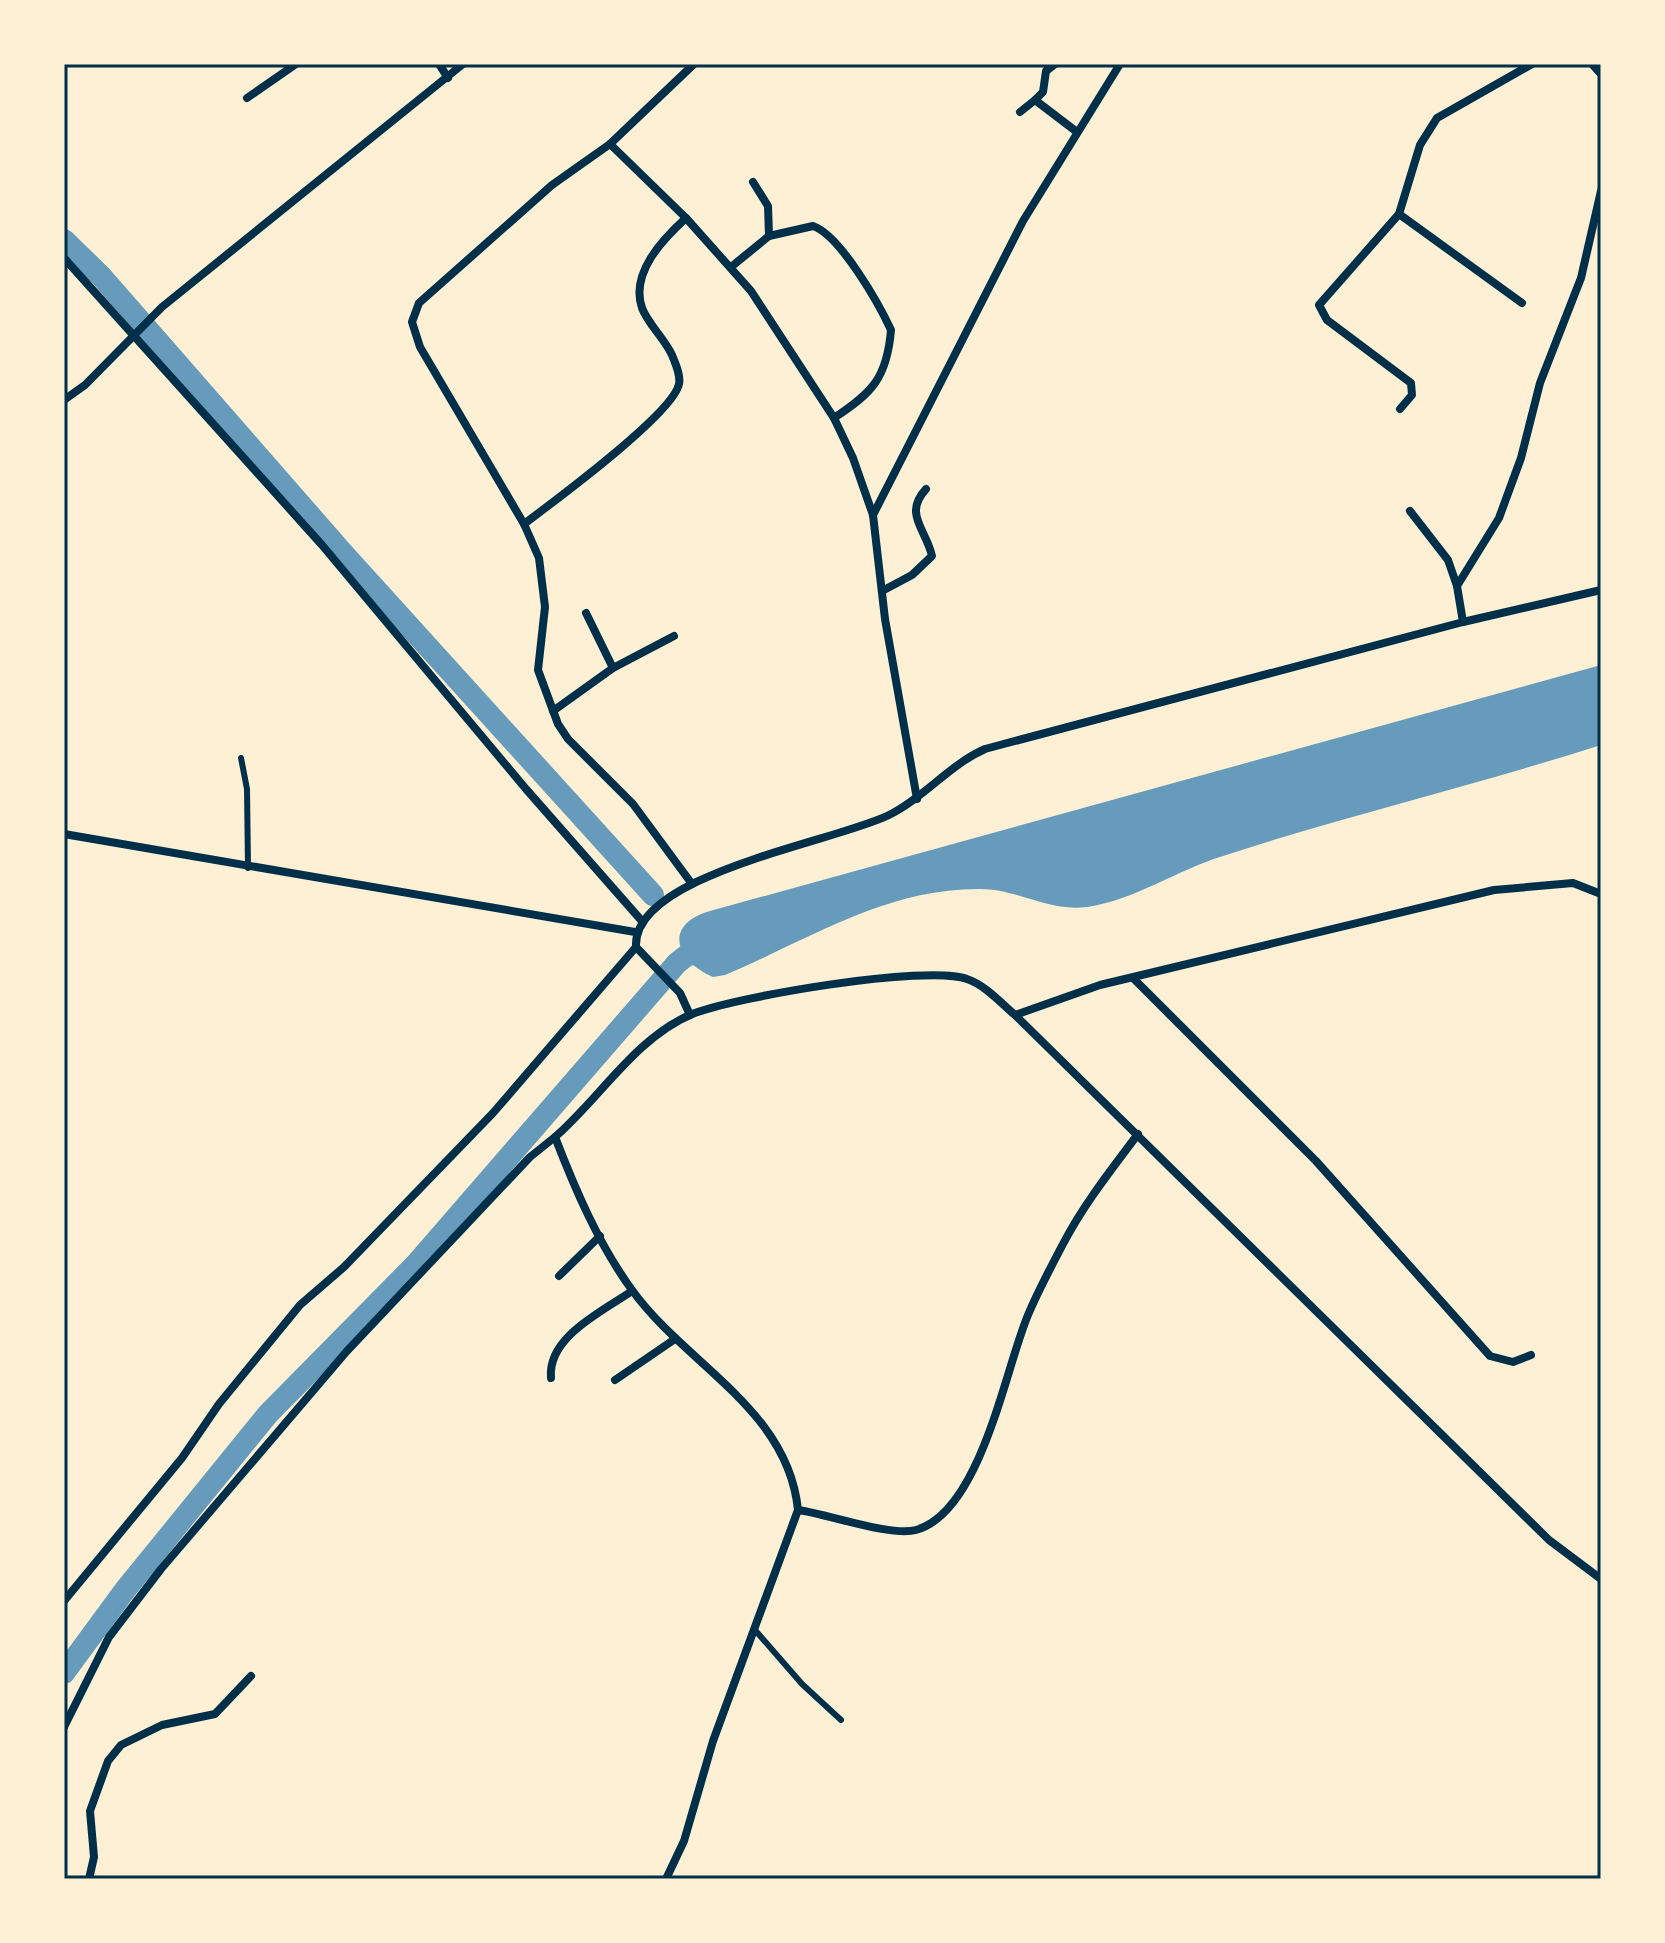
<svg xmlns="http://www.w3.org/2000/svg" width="1665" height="1943" font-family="'PT Sans Narrow',sans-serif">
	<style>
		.water { fill: #669bbc }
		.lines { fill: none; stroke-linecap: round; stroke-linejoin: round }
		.canal { stroke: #669bbc; stroke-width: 22 }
		.service { stroke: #003049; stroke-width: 6 }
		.minor { stroke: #003049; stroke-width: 8 }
		.neatline { fill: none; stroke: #003049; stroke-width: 3 }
	</style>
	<rect width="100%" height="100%" fill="#fdf0d5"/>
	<path class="water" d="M1601 665V745C1476 785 1348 815 1223 856 1177 870 1135 900 1087 907 1048 912 1018 889 980 889 886 888 808 940 725 975L713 977C676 961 662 925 710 911Z"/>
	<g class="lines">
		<g class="canal">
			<polyline points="64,240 101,276 342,552 653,895"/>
			<polyline points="64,1673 125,1590 268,1414 416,1264 677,963 686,956 713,947"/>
		</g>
		<g class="service">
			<polyline points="241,758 247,789 248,868"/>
			<polyline points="755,1630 802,1684 841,1720"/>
		</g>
		<g class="minor">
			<polyline points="439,64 448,78"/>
			<polyline points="694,64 610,144 686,218 751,291 834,418 853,458 873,515 885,619 917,799"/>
			<polyline points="1055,64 1046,71 1043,92 1035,100 1077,132"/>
			<polyline points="1592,64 1601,74"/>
			<polyline points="247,98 296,64"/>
			<polyline points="1020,112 1035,100"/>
			<polyline points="610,144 552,185 419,303 412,322 420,347 524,524 539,558 545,607 538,670 558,724 568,739 633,804 692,884"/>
			<polyline points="753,182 768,206 769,236"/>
			<polyline points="1399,214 1522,303"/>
			<polyline points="64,258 322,545 526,789 641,920"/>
			<path d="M731 267 769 236 813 226C840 235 879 304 891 330 887 378 872 393 834 418"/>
			<polyline points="64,400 85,385 162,307 463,64"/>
			<polyline points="1400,409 1412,395 1411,383 1327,320 1319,305 1399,214 1420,145 1437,118 1532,64"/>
			<polyline points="1410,511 1448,560 1457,586"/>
			<polyline points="873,515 1023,221 1120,64"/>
			<path d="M524 524C553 502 673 414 679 384 681 375 675 363 672 355 664 338 648 324 642 308 630 273 663 239 686 218"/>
			<path d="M882 591 912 575 932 556C926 529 903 514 926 489"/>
			<polyline points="586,613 613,668"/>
			<polyline points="1463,622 1457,586 1499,518 1521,458 1540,383 1581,278 1601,191"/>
			<polyline points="553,711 613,668 674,636"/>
			<polyline points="64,834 635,932"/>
			<polyline points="1133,978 1316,1161 1490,1356 1513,1362 1531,1355"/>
			<path d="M690 1015 680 993 636 947C632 874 835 842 889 815 925 797 949 765 985 749L1463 622 1601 590"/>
			<polyline points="1015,1015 1100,985 1494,890 1573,883 1601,894"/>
			<polyline points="559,1276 600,1236"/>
			<path d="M551 1378C547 1337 603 1311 632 1291"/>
			<polyline points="615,1380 675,1339"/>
			<path d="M798 1510C788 1409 686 1365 632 1290 599 1245 575 1189 555 1137 599 1099 636 1038 690 1015 732 997 927 964 967 979 985 985 1001 1003 1015 1015L1549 1540 1601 1579"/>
			<polyline points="64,1601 182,1458 219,1404 300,1305 344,1267 493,1113 636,947"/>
			<polyline points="64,1727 109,1637 161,1569 347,1351 530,1157 555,1137"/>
			<polyline points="89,1879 94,1857 90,1811 108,1761 121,1745 162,1725 215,1714 251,1676"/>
			<path d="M666 1879 684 1841 713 1741 798 1510C828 1514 891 1537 916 1530 981 1512 1005 1369 1028 1315 1038 1291 1051 1267 1063 1244 1084 1204 1111 1170 1138 1134"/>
		</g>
	</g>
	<rect width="1665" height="1943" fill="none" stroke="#fdf0d5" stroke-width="132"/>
	<rect x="66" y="66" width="1533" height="1811" class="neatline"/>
</svg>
